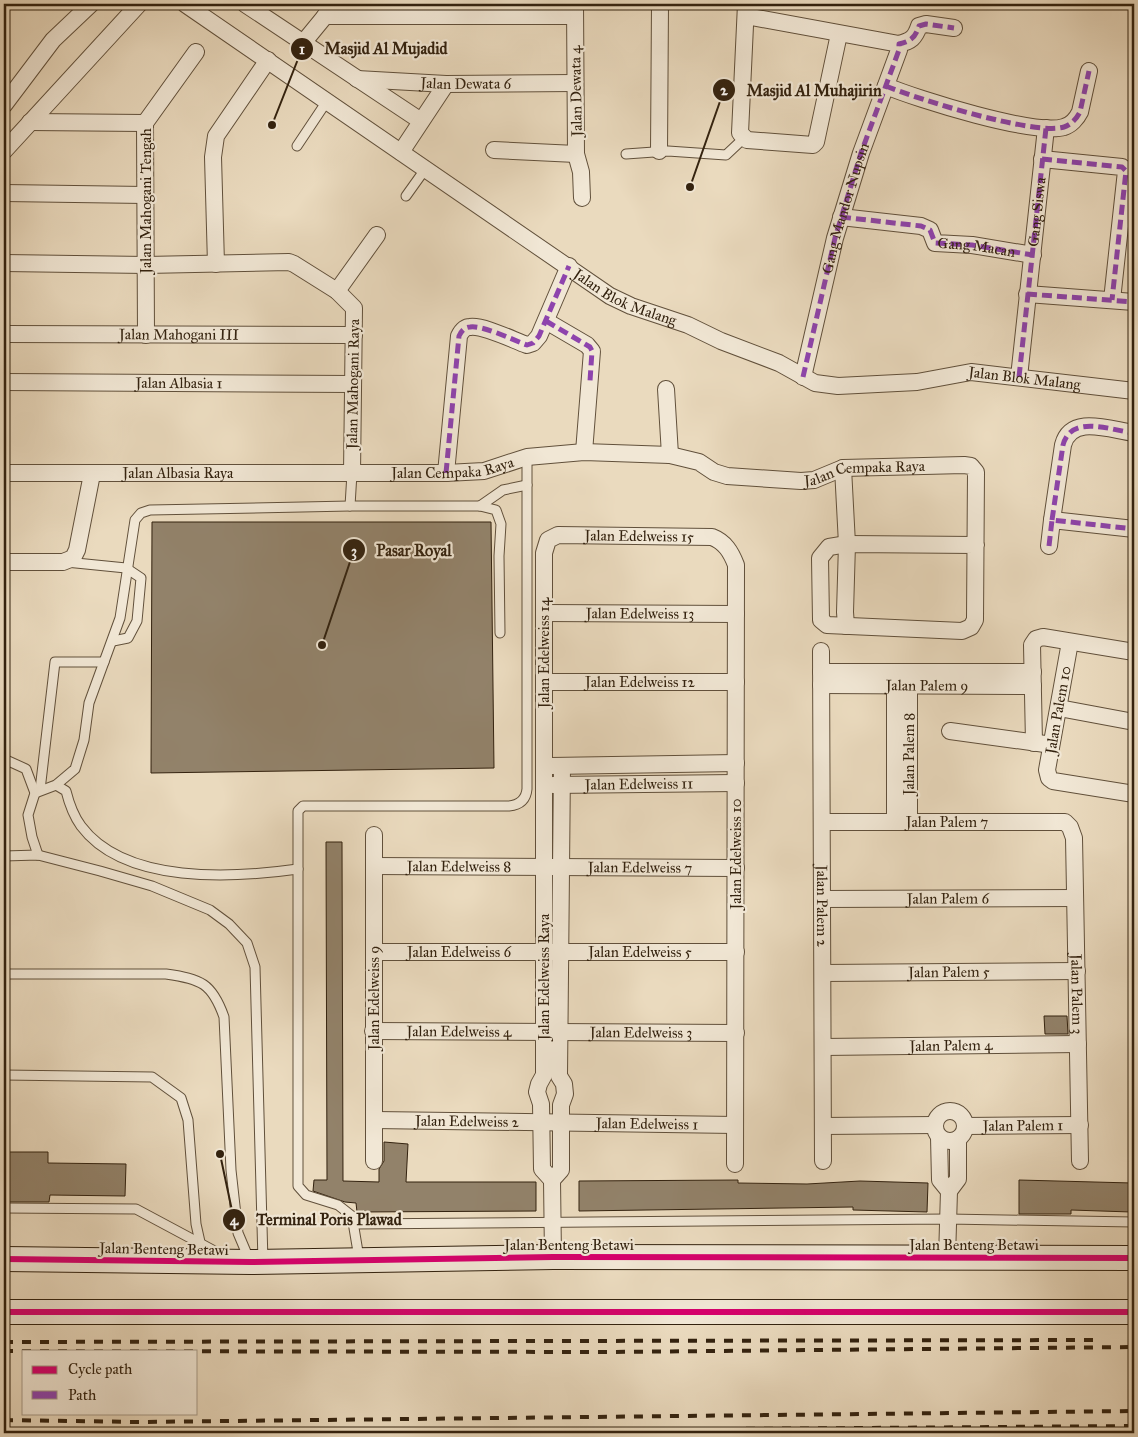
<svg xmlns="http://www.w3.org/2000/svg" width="1138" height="1437" font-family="'IM FELL Great Primer',serif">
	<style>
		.building { fill: #92826a; stroke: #33220f }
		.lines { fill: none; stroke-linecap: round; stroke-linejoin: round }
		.lane-casing { stroke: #61503b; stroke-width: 11 }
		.street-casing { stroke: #61503b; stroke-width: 18 }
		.secondary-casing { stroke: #33220f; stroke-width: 26 }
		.lane { stroke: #f1e7d5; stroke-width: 9 }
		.street { stroke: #f1e7d5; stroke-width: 16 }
		.secondary { stroke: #f1e7d5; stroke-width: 24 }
		.rail { stroke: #33220f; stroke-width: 4; stroke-dasharray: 9 9; stroke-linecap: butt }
		.quiet { stroke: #8e44ad; stroke-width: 5; stroke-dasharray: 10 5; stroke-linecap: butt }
		.cycleway-casing { stroke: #f1e7d5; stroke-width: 9 }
		.cycleway { stroke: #d6006c; stroke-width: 6 }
		.labels { text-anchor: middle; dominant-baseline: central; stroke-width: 4.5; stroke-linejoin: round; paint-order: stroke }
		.street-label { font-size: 15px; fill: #33220f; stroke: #f1e7d5 }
		.leader { fill: none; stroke: #33220f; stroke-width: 2 }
		.callout-dot { fill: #33220f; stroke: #f1e7d5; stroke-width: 2 }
		.mark-label { font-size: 15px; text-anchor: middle; font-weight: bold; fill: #fff }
		.callout-label { font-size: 16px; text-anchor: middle; font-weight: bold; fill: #33220f; stroke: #f1e7d5; stroke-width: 4.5; stroke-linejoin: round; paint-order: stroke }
	</style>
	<rect width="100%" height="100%" fill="#eadabe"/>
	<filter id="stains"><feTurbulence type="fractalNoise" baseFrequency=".004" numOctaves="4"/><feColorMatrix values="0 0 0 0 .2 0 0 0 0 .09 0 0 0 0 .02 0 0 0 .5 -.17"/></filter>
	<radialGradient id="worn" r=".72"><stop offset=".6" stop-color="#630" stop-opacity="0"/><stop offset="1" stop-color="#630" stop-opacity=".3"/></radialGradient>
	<g class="building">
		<polygon points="152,522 491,522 494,768 151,773"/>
		<polygon points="326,842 342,842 343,1181 379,1182 379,1169 384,1161 384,1142 408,1144 406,1182 536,1182 536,1211 357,1212 356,1203 345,1202 313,1191 314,1180 327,1180"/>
		<polygon points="1044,1016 1067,1016 1068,1034 1045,1034"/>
		<polygon points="9,1152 48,1152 48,1163 126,1164 125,1196 50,1195 49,1202 8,1202 8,1194 4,1194 4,1162 9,1162"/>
		<polygon points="738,1180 738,1183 807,1184 860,1181 928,1183 927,1212 853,1210 853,1207 579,1211 579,1181"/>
		<polygon points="1019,1180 1132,1183 1131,1212 1071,1210 1071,1214 1019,1214"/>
	</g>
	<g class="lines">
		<defs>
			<g id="lane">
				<polyline points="297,146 327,101"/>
				<polyline points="626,154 668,151 726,155 743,139"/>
				<polyline points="406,196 426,168"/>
				<polyline points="350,506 352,473"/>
				<polyline points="480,506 503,490 527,485"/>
				<polyline points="66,562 126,568 141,578 137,621 128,638 113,641"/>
				<polyline points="4,759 26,769 35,793 28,815 32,837 38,855"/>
				<path d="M56 785 66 791C69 803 73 815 81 826 125 885 234 878 298 869"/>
				<polyline points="40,790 55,662 104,662"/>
				<polyline points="35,793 56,785 75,769 84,740 89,703 120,618 135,520 141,513 150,510 350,506 480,506 496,510 501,524 499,556 500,633"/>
				<polyline points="4,856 38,855 100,871 152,886 210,910 229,924 247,943 255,967 263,1262"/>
				<path d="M4 974H166C201 979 212 983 224 1017L231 1170 238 1233 249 1259"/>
				<polyline points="4,1075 152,1077 181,1098 188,1120 196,1224 200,1242"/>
				<polyline points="4,1208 136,1209 222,1255"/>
				<polyline points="354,1224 948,1219 1134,1222"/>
				<path d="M359 1258 352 1216 338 1205 306 1195 298 1186V811L303 806H509C519 805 526 800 527 789V457"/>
			</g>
			<g id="street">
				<path id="s1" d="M185 4 610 296 631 306 688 325 721 341 779 363 815 383 838 386 917 382 971 372 1134 391"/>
				<polyline points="245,4 421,121"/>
				<polyline points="746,4 740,133 747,140 813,145 816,142 839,34"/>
				<polyline points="325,16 575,16"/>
				<path d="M746 16 899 44C911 41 915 38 919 26L926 24 954 28"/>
				<polyline points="303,43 335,4"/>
				<path id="s2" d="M357 79 446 84 575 83"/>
				<path d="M886 86C917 99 1035 136 1064 127 1071 125 1077 118 1080 112L1089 71"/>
				<polyline points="4,105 53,40 91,4"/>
				<polyline points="30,122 145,123"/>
				<polyline points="494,150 576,154 575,4"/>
				<polyline points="4,151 139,4"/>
				<polyline points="659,151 660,4"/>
				<polyline points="401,152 446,84"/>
				<polyline points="576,154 581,172 582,198"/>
				<polyline points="1042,159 1122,167 1126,171 1112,300"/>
				<polyline points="4,193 145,195"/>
				<path id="s3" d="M841 217 921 226 930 230 935 243 972 245 1033 255"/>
				<polyline points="4,263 146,265 289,262 294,264 337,291 354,308 352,473"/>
				<polyline points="216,264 213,157 216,136 268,60"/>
				<polyline points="337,291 377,235"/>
				<polyline points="1027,294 1134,302"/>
				<polyline points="546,321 587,345 592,351 584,452"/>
				<path id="s4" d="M4 334 354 335"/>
				<polyline points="146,335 145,123 196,52"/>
				<polyline points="803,377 835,238 861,153 899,50 899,44"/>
				<polyline points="1019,377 1046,128"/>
				<path id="s5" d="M4 382 353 384"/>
				<polyline points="666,389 670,455"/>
				<polyline points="843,468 847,544 845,612 846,626"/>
				<path id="s6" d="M4 473H446L484 471 527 457 584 452 670 455 699 462 714 472 727 476 801 481 814 480 843 468 964 465 971 466 976 472 975 620 971 627 962 631 827 625 821 620 820 558 829 547 847 544 976 545"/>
				<path d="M446 473 459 336C461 332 464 327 470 327 483 325 513 340 527 345L533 343 539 336 569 266"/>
				<path d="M1052 520 1063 445C1071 414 1110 430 1134 433"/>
				<polyline points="1049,546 1052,520 1134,529"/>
				<polyline points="4,562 63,562 73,558 77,550 92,474"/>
				<path id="s7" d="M545 613 736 614"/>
				<polyline points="1070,642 1047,770 1049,778 1053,781 1134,794"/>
				<path id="s8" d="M821 651 823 1161"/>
				<polyline points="821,672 1033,672"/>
				<path id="s9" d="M544 682H736"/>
				<path id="s10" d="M821 685 1033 686"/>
				<polyline points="895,685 895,822"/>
				<polyline points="1059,708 1134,722"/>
				<polyline points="950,731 1045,744"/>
				<polyline points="1034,743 1032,645 1036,639 1043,637 1134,652"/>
				<polyline points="551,766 736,763"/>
				<path id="s11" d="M553 785 736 783"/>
				<path id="s12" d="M822 822H1065L1070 827 1074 838 1080 1161"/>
				<polyline points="909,822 909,685"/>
				<polyline points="374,835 374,1161"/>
				<path id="s13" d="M374 866 736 868"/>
				<path id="s14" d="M822 899 1075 898"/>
				<path id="s15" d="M374 952H736"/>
				<path id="s16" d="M823 973 1077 971"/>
				<path id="s17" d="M373 1031 736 1033"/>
				<path id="s18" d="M823 1047 1078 1044"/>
				<circle cx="950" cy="1126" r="15"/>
				<path id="s19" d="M375 1120 735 1125"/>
				<polyline points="823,1126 934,1125"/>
				<path id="s20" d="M965 1126 1080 1125"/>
				<polyline points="939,1137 940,1180 949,1191"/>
				<path id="s21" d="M552 1180 542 1169 541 1104 537 1092 539 1084 544 1075V553L548 540 558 535 712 537C725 542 731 552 736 565L735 1164"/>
				<polyline points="553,1257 552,1180 561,1170 561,1105 565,1094 564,1084 559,1076 562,766"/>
				<polyline points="947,1258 949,1191 958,1179 958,1139"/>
			</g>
			<g id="secondary">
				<polyline points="4,1259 251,1262 553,1257 1134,1258"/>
				<polyline points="4,1312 1134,1312"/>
			</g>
		</defs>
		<use href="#lane" class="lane-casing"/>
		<use href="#street" class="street-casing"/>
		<use href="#secondary" class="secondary-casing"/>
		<use href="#lane" class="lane"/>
		<use href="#street" class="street"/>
		<use href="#secondary" class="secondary"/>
		<g class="rail">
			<polyline points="4,1342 1102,1340"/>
			<polyline points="4,1351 606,1352 1134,1347"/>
			<polyline points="4,1420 137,1422 1134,1411"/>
			<polyline points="188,1433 1134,1426"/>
		</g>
		<g class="quiet">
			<path d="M886 86C917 99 1035 136 1064 127 1071 125 1077 118 1080 112L1089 71"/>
			<polyline points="1042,159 1122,167 1126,171 1112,300"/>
			<polyline points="841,217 921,226 930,230 935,243 972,245 1033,255"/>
			<polyline points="1027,294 1134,302"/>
			<polyline points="546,321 590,347 592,351 590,381"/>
			<path id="s22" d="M803 377 835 238 861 153 899 50V44C911 41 915 38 919 26L926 24 954 28"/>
			<path id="s23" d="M1019 377 1046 128"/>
			<path d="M446 473 459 336C461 332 464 327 470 327 483 325 513 340 527 345L533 343 539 336 569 266"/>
			<path d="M1052 520 1063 445C1071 414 1110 430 1134 433"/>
			<polyline points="1049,546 1052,520 1134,529"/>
		</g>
		<defs>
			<g id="cycleway">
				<polyline points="4,1259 251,1262 553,1257 1134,1258"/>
				<polyline points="4,1312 1134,1312"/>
			</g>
		</defs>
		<use href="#cycleway" class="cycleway-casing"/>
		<use href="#cycleway" class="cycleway"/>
	</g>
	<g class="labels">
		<g class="street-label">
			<text stroke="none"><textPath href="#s2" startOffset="109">Jalan Dewata 6</textPath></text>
			<text transform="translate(576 91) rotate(-91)">Jalan Dewata 4</text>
			<text transform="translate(146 201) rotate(-90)">Jalan Mahogani Tengah</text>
			<text stroke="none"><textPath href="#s22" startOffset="174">Gang Mandor Nupsin</textPath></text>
			<text stroke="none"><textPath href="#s23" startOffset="166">Gang Siswa</textPath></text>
			<text stroke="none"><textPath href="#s3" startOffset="146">Gang Macan</textPath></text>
			<text stroke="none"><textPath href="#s1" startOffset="530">Jalan Blok Malang</textPath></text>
			<text stroke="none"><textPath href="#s4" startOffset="175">Jalan Mahogani III</textPath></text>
			<text stroke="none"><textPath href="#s1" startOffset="950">Jalan Blok Malang</textPath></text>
			<text stroke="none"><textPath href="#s5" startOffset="175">Jalan Albasia 1</textPath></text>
			<text transform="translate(353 384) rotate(-89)">Jalan Mahogani Raya</text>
			<text stroke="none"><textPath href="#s6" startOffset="449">Jalan Cempaka Raya</textPath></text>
			<text stroke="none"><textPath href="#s6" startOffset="174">Jalan Albasia Raya</textPath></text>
			<text stroke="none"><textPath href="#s6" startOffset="869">Jalan Cempaka Raya</textPath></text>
			<text stroke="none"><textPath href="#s21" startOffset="739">Jalan Edelweiss 15</textPath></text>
			<text stroke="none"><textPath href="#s7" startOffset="95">Jalan Edelweiss 13</textPath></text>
			<text transform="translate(544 653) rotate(-90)">Jalan Edelweiss 14</text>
			<text stroke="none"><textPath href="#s9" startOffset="96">Jalan Edelweiss 12</textPath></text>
			<text stroke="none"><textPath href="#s10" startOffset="106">Jalan Palem 9</textPath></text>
			<text transform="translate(1058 710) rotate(-80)">Jalan Palem 10</text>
			<text transform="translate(909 754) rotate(-90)">Jalan Palem 8</text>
			<text stroke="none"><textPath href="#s11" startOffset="86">Jalan Edelweiss 11</textPath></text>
			<text stroke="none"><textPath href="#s12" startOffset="125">Jalan Palem 7</textPath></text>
			<text transform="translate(736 854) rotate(-90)">Jalan Edelweiss 10</text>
			<text stroke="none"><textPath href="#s13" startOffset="85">Jalan Edelweiss 8</textPath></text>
			<text stroke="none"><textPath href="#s13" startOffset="266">Jalan Edelweiss 7</textPath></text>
			<text stroke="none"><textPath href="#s14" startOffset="126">Jalan Palem 6</textPath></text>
			<text stroke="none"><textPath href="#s8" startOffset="255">Jalan Palem 2</textPath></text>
			<text stroke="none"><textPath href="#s15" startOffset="85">Jalan Edelweiss 6</textPath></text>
			<text stroke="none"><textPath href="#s15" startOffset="266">Jalan Edelweiss 5</textPath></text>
			<text stroke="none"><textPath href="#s16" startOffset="126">Jalan Palem 5</textPath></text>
			<text transform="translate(544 977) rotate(-90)">Jalan Edelweiss Raya</text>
			<text stroke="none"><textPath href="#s12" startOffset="418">Jalan Palem 3</textPath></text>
			<text transform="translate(374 998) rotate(-90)">Jalan Edelweiss 9</text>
			<text stroke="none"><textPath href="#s17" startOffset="86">Jalan Edelweiss 4</textPath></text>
			<text stroke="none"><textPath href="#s17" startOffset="268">Jalan Edelweiss 3</textPath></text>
			<text stroke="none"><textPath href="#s18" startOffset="128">Jalan Palem 4</textPath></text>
			<text stroke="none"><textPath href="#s19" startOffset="92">Jalan Edelweiss 2</textPath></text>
			<text stroke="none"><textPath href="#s19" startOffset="272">Jalan Edelweiss 1</textPath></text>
			<text stroke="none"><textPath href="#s20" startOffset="58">Jalan Palem 1</textPath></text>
			<text x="569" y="1245">Jalan Benteng Betawi</text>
			<text x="974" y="1245">Jalan Benteng Betawi</text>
			<text transform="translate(164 1249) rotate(1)">Jalan Benteng Betawi</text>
		</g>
	</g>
	<path class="leader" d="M272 125L302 49M690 187L724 90M322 645L354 550M220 1154L234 1220"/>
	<g class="callout-dot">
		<circle cx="272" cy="125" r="5"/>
		<circle cx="690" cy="187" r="5"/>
		<circle cx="322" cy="645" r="5"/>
		<circle cx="220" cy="1154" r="5"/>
		<circle cx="302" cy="49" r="12"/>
		<circle cx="724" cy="90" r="12"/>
		<circle cx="354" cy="550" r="12"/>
		<circle cx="234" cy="1220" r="12"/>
	</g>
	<g class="mark-label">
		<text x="302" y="54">1</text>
		<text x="724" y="95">2</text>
		<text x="354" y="556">3</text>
		<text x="234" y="1225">4</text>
	</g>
	<g class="callout-label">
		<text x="386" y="54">Masjid Al Mujadid</text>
		<text x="814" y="96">Masjid Al Muhajirin</text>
		<text x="414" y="556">Pasar Royal</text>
		<text x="329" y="1225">Terminal Poris Plawad</text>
	</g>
	<rect width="1138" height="1437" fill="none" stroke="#eadabe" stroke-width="20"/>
	<rect x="5" y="5" width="1128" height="1427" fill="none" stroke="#33220f" stroke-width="2.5"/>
	<rect x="10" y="10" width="1118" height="1417" fill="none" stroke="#33220f"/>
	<rect x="22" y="1350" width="175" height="65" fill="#f1e7d5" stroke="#a59886"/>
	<rect x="32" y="1366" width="25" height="8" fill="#d6006c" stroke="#a59886"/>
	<text x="68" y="1374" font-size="15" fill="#33220f">Cycle path</text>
	<rect x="32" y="1391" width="25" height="8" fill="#8e44ad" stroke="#a59886"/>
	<text x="68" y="1400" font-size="15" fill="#33220f">Path</text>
	<rect width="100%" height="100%" filter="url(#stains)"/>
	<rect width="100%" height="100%" fill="url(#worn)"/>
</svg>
